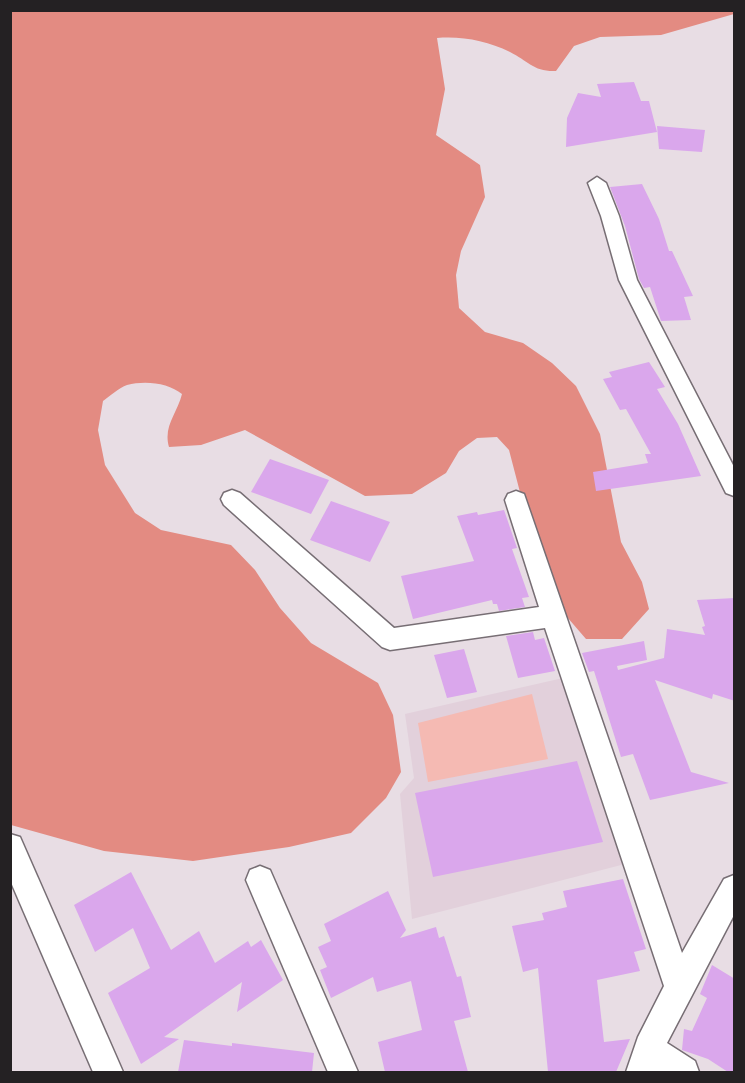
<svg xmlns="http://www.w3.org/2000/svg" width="745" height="1083" font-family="'DM Sans',sans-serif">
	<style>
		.built { fill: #e2d0db }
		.green { fill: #f5bab3 }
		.forest { fill: #e38b82 }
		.building { fill: #daa7ec }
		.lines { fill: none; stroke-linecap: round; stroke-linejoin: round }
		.minor-casing { stroke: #776e74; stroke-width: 3 }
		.minor { fill: #fff; fill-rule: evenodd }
	</style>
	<rect width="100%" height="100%" fill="#e8dde4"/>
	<polygon class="built" points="563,678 625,864 412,919 400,794 414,778 405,714"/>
	<polygon class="green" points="532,694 548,759 428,782 418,723"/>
	<path class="forest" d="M11 11H734V14L661 35 600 37 574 46 556 71C534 72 528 61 510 52 487 41 463 36 437 38L445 89 436 135 480 165 485 197 461 251 456 275 459 308 485 332 523 343 552 363 576 386 600 434 621 542 642 582 649 609 622 639H586L561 610 527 519 509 450 497 437 477 438 459 451 446 473 412 494 365 496 245 430 201 445 169 447C163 426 177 414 182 394 169 383 145 380 127 385 119 388 110 396 103 401L98 430 105 465 135 513 161 530 231 545 255 570 280 608 311 643 378 683 393 715 401 772 386 798 351 833 289 847 193 861 104 851 11 825Z"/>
	<g class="building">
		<polygon points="634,82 641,101 649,101 657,132 566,147 567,118 578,93 601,97 597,84"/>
		<polygon points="657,126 705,130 702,152 659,149"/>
		<polygon points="642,184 659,219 669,251 672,251 693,296 684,297 691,320 661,321 650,287 644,288 639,279 625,226 610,187"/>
		<polygon points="649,362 665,387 657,389 678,424 701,476 596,491 593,472 648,463 645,454 651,454 626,409 620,410 603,379 612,377 609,372"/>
		<polygon points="270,459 329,480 311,514 251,492"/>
		<polygon points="331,501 390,522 370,562 310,540"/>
		<polygon points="504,510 517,548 512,549 529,597 522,598 525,607 499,611 497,604 493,604 492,600 413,619 401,576 474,561 457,516 477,512 478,515"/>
		<polygon points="735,598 735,701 713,694 712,699 655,680 691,772 729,783 650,800 633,754 621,757 594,671 589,672 582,653 644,641 647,660 617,666 618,670 664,658 667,629 705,635 702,627 705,626 697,600"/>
		<polygon points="533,632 535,640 544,638 555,671 518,678 506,636"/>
		<polygon points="464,649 477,692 447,698 434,655"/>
		<polygon points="577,761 603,842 433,877 415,793"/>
		<polygon points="131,872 171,950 199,931 215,963 248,941 251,947 261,940 283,980 237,1012 242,982 164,1037 179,1039 141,1064 108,993 150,968 133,928 95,952 74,905"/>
		<polygon points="623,879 646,949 634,952 640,971 597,980 604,1042 630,1039 616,1072 548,1072 538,968 523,972 512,926 544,920 542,913 567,907 563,891"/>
		<polygon points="388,891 406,930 400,938 436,927 439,938 444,936 457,977 461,976 471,1017 454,1021 468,1072 385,1072 378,1042 422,1030 411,981 377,992 373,977 331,998 320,970 327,967 318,947 331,941 324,924"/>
		<polygon points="712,965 735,979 735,1072 728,1072 708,1059 682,1050 684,1029 692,1031 707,998 700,994"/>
		<polygon points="184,1040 232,1046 232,1043 314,1053 312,1072 178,1072"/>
	</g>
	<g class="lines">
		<defs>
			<g id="minor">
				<polygon points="597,177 606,183 619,216 637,280 734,467 734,496 726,493 619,280 601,216 588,183"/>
				<polygon points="232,490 240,493 394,628 539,607 505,500 508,494 516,491 524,494 682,953 724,879 734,875 734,915 667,1043 695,1061 699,1072 626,1072 638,1037 664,986 545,628 390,650 382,647 224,505 221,499 224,493"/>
				<polygon points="10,834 20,837 123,1072 93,1072 10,880"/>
				<polygon points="260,866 270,870 358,1072 328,1072 246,880 250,870"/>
			</g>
		</defs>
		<use href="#minor" class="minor-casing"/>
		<use href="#minor" class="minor"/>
	</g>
	<rect width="745" height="1083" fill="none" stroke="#242123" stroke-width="24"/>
</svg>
